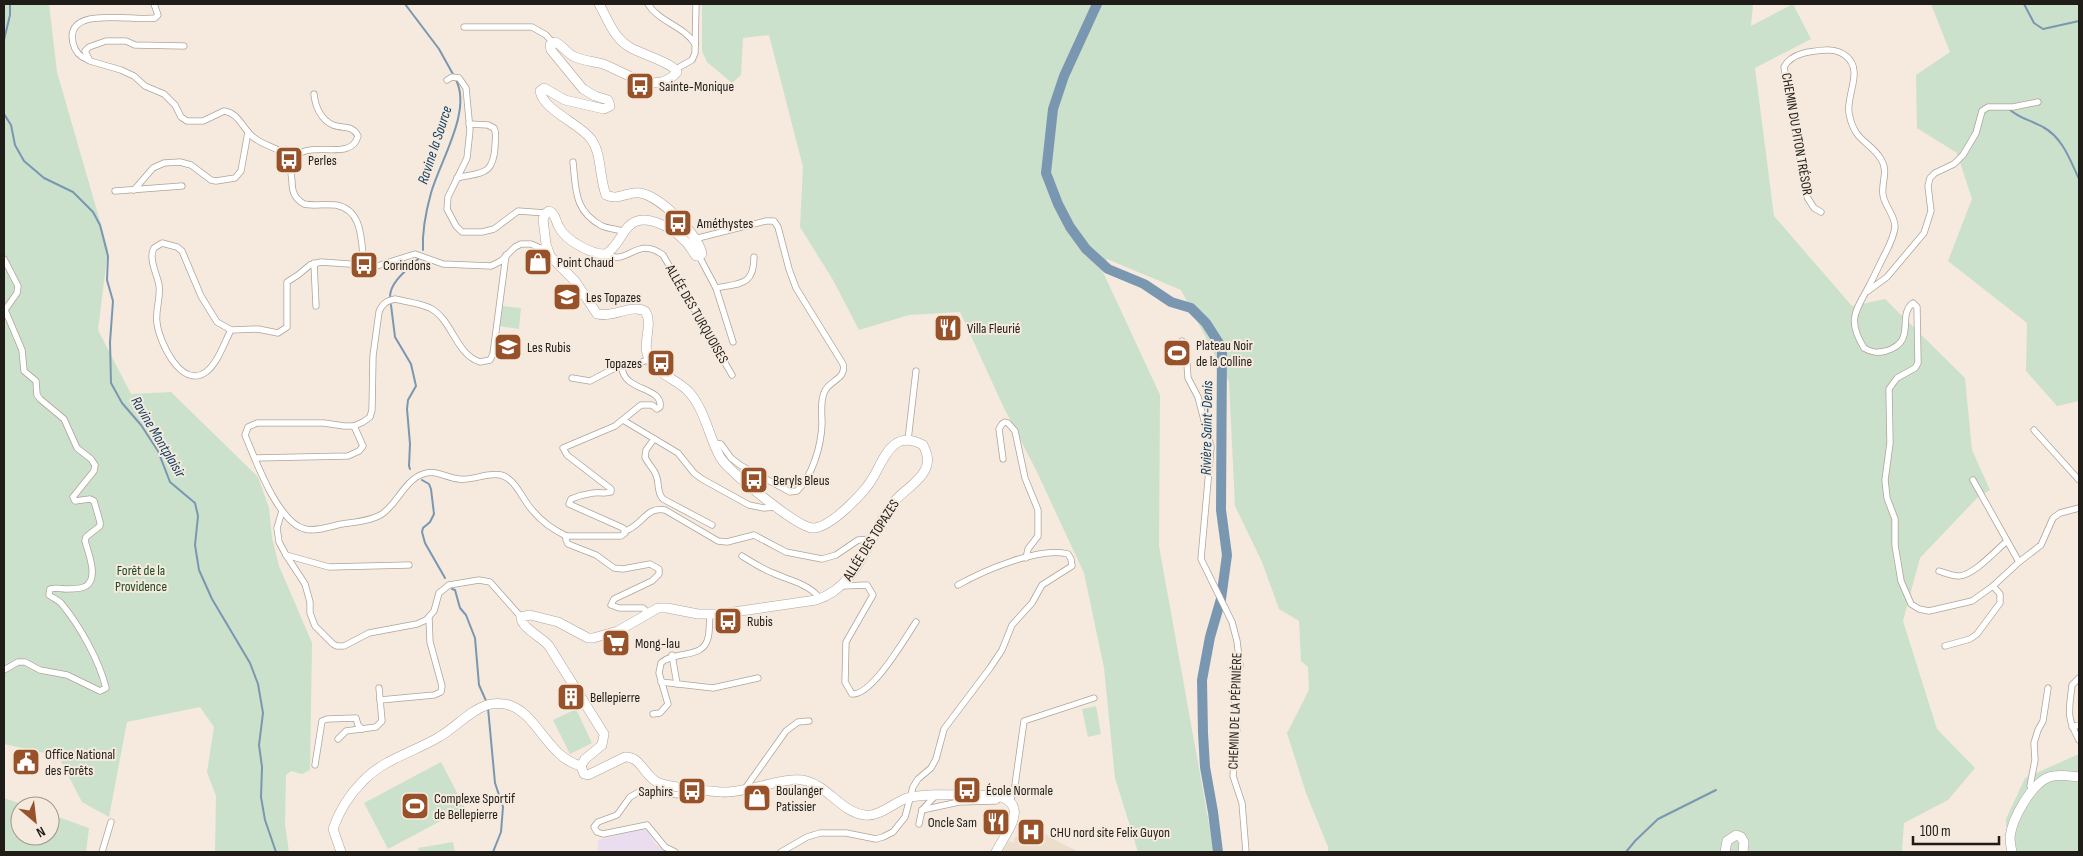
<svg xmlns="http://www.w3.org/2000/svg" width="2083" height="856" font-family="'Sofia Sans Condensed',sans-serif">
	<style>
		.built { fill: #eddecb }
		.education { fill: #eaddf0 }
		.green { fill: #cbe1cc }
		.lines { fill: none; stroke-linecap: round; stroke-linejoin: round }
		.stream { stroke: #7a97b2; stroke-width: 2 }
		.river { stroke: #7a97b2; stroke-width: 10 }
		.street-casing { stroke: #aea498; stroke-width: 7 }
		.secondary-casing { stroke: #aea498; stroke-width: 10 }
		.street { stroke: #fff; stroke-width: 5.5 }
		.secondary { stroke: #fff; stroke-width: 9 }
		.labels { text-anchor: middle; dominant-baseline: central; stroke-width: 4; stroke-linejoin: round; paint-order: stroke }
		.poi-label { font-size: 14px; fill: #201c18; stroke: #f5eadd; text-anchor: start }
		.street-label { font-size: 14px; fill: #201c18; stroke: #f5eadd }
		.park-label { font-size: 14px; fill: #1c4821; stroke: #f5eadd }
		.water-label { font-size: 15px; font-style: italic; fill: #103e64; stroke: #f5eadd }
	</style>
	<rect width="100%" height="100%" fill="#f5eadd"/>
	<polygon class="built" points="1028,823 1055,840 1079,852 1002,852 1009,841 1015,843 1013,840"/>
	<polygon class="education" points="641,829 648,830 655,844 667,852 598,852 598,840"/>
	<g class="green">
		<polygon points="4,4 49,4 57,72 108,249 98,330 131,394 171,392 258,477 269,508 272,538 279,566 312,643 310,770 302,774 291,771 286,775 285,824 289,852 215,852 216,796 207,772 214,727 200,707 127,722 109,817 82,802 58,756 4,744"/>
		<polygon points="702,4 1753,4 1751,26 1793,4 1811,39 1755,68 1774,216 1852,306 1885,299 1965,378 1972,450 1990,490 1978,497 1920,558 1903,621 1937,729 1975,768 1948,800 1904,823 1902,852 1328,852 1328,847 1306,793 1287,733 1309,690 1308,667 1301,661 1299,621 1279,609 1262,562 1235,506 1229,382 1181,290 1107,259 1103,272 1160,395 1159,546 1214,852 1138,852 1115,778 1104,668 1084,573 1036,470 1003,406 960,312 909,315 859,330 833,280 800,227 803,167 769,35 743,38 741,75 732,83 707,62 702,51"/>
		<polygon points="1931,4 2079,4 2079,401 2057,406 2026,371 2027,323 1948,261 1972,199 1957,153 1917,128 1916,75 1950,52"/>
		<polygon points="501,306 521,308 519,329 499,326"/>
		<polygon points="1096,706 1101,734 1088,737 1082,709"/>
		<polygon points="576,709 592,743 570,754 553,720"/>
		<polygon points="2079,754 2079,852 2007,852 2006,819 2025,778"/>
		<polygon points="441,762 465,808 388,849 364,803"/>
		<polygon points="4,798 27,806 20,806 20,836 50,836 50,814 89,828 86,852 4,852"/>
		<polygon points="453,842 455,852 419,852 418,848"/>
	</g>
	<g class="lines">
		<g class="stream">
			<polyline points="405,4 439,49 454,76"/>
			<polyline points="2024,4 2034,23 2043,29 2079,21"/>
			<polyline points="4,40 10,15 10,4"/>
			<path d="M2008 108C2019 119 2031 120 2043 127 2063 138 2070 160 2079 179"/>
			<polyline points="4,114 11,125 15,145 24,161 44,178 73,192 93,212 100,225 108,256 107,280 113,301 110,342 111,383 122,403 141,425 158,451 170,482 195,503 198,516 195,545 199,570 212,599 250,663 258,684 263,713 259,745 262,767 261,797 265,820 276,852"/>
			<path d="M423 250C422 231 426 211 431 193 440 161 472 111 456 80"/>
			<path d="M390 296C391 280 409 269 419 258"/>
			<polyline points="391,305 395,337 411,364 416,386 408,400 407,409 410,444 409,466 410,469"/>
			<polyline points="422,480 429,484 431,489 434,514 430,522 423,528 422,532 425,543 445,578"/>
			<polyline points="452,589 455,590 460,608 466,615 475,638 479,685 487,703"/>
			<polyline points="488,708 495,783 503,807 501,832 493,852"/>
			<polyline points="1626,852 1635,841 1658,819 1716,790"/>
		</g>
		<polyline class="river" points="1097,4 1064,76 1053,109 1046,173 1058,204 1070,227 1086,249 1108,269 1144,284 1171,302 1191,308 1206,323 1222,348 1221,510 1227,555 1221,599 1210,637 1202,680 1203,733 1205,767 1213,812 1218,852"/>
		<defs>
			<g id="street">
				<path d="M648 4C659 22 684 26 695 44"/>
				<polyline points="464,27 532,27 546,35 552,42"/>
				<path d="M184 46 135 45 126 41H106L89 47 85 51 90 61 121 70 134 76 145 86 164 94 175 105 181 117 187 121H203L224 111C239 113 242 128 253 137 269 150 277 143 292 164"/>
				<path d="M88 60C80 57 75 52 73 43 64 4 136 22 155 18L158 15 154 4"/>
				<polyline points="676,69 692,60 695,53 696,4"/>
				<polyline points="447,80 452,77 459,78 466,88 470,130 467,158 448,197 447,209 456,226 462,232 482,232 494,229 518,211 546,213"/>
				<path d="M314 94C315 106 321 120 333 125 342 129 352 124 358 136 351 164 305 136 293 161 290 166 291 175 292 181 292 191 294 198 304 204 314 206 325 204 336 205 364 210 361 243 364 265"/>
				<path d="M573 162C576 190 574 211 602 226 609 229 618 229 625 232"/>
				<path d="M457 178C482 172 493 176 495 147 495 140 497 134 494 128L488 125 469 124"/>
				<polyline points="134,190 153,168 164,163 180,162 191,165 211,180 216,181 235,178 241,171 248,132"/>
				<polyline points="115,191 182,186"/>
				<path d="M1821 212 1814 208 1807 197 1784 67C1792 52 1813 51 1828 50 1835 50 1841 52 1846 56 1864 70 1846 95 1849 113 1854 142 1869 140 1881 159 1889 172 1881 182 1883 195 1885 207 1895 215 1895 227 1894 236 1890 244 1886 252 1880 263 1875 275 1869 286 1855 312 1847 320 1864 348 1872 353 1878 353 1886 351 1918 341 1896 316 1913 303L1917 307 1918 363 1915 368 1897 378 1889 389 1890 443 1885 480 1887 498 1895 519V545L1901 581 1911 604 1919 609 1929 611 1972 601 1993 586 2019 562 2041 545 2053 518 2060 513 2079 508"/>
				<path d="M694 239 766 221H774L778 227 789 269 796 288 843 364C847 380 828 380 824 393 820 403 822 414 822 424 821 446 813 475 797 491L790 492 740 465 731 458 721 444 714 443"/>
				<path d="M606 254C628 267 636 235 663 255L732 375"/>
				<path d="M506 255 493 354 490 360 480 362C455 354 453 320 430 308 419 303 407 302 395 299 386 301 382 304 379 312L373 356 372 410 370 417 363 422 354 426H344L324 423H257L248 427 245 435C255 459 278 523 305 529 316 532 331 526 342 524 355 522 371 521 382 514 397 504 405 480 423 474 436 469 446 478 459 479 473 481 487 472 501 475 516 479 523 501 533 511 542 522 554 530 566 536"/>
				<polyline points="699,256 716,288 733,342"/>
				<path d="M4 259 18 286 17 293 5 310 22 350 24 371 36 381 37 395 40 399 64 419 77 448 91 459 95 465 94 471 73 497 75 501 90 499 94 501 100 522V526L86 537 85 541C88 552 99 578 86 586 82 589 71 589 66 589 60 589 56 587 50 589L49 595C53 598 58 600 61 603 80 626 99 660 106 688L100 691 67 675 40 670 25 662H18L4 670"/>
				<polyline points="314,263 316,306"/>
				<path d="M716 288C740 283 754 286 754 257"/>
				<polyline points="1868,291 1887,277 1924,233 1931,211 1928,186 1930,178 1935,173 1954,164 1963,155 1976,133 1982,111 1988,107 2013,107 2038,102"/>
				<path d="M231 330C224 343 218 363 206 372 181 390 159 341 157 323 155 310 161 298 159 285 157 274 148 258 154 248L162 243 177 247 182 251 201 296 217 322 231 330 258 329 278 333 287 327V282L298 275 310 265 321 262 377 266 415 254 443 264 491 266 501 261 515 247 521 244H531L540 248H547"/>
				<polyline points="1182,341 1187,364 1188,378 1198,397 1211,447 1201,559 1232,622 1237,641 1240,666 1234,692 1237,729 1233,776 1242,803 1246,852"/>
				<polyline points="572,378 590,381 613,369 635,365 649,359"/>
				<polyline points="623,420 678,453 694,473 702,479 749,505 764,508 776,507"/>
				<polyline points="2034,430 2079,480"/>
				<path d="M654 439 646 450 645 457C648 464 654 469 656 475 660 484 656 491 663 499L712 525"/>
				<polyline points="908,440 916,371"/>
				<polyline points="255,458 348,456 359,451 363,446 354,426"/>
				<polyline points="1003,459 999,429 1002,424 1005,422 1008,423 1015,431 1025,478 1038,510 1038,536 1028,549 1026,558"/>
				<polyline points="1973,480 2019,562"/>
				<polyline points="282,511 277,528 279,542 286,555 305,584 310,602 310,613 315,626 333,644 337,646 344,646 369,633 417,624 426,620 434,611 439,593 449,585 479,580 490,582 521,617"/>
				<path d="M625 531C642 526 646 506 665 510L718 541 727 542 754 535 786 552 822 559 836 555 858 540 872 539"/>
				<path d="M566 536H621L625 533 623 528 569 504 571 499C578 496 586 494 593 493 599 492 605 494 611 492V489L567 455 563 448 615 426 641 405H652L657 409 660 407C663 386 623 392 622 367"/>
				<polyline points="566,536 566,540 568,544 596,555 614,568 623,569 650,564 659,569 659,574 652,581 614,599 611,605 619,608 643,608 648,613"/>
				<polyline points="286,555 329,567 409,565"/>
				<path d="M742 556C752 562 762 569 773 573 788 580 806 583 818 596L816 600"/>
				<path d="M1939 571C1945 573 1952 576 1959 576 1974 575 1995 551 2007 541"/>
				<path d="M842 586 867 585 873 595 846 642 845 682 852 694C872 696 905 638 916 622"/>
				<polyline points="1945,646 1970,639 1977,634 2000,603 2000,594 1993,586"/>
				<polyline points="672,655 677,684"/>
				<path d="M2079 678 2072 685C2069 712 2066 716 2079 740"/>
				<polyline points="661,682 713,688 758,678"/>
				<polyline points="380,700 434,695 441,692 442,686 430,642 429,618"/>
				<path d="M653 714 660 713 668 704 659 673 661 663C674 650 703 660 708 638 710 631 709 622 710 614"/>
				<polyline points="2072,727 2079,725"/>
				<polyline points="338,739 346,731 376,727 382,721 379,688"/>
				<polyline points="315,765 322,721 327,719 356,718 358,725 362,729"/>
				<polyline points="2033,789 2030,786 2035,760 2034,743 2038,730 2043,721 2048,688"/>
				<polyline points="744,790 786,731 798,722 809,721"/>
				<polyline points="1010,803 1015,785 1024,721 1094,698"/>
				<polyline points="922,810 959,802 996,801 1001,797"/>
				<polyline points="919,824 922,810 935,796"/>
				<polyline points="102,852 111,822"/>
				<polyline points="675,852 665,847 647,825 603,834 597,832 594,827 598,822 617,815 630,797 639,792 681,795 690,787"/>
				<path d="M781 852 807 837 820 833H846L876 839 883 837 893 832 905 817 913 787 918 779 931 768 936 759 944 729 990 668 1002 650 1012 625 1032 603 1042 585 1072 566 1071 559 1068 554C1040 546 983 571 958 585"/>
			</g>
			<g id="secondary">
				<path d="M581 766 585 759 602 745 604 734 549 646C542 637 521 628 521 617L530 615 558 622 588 638H593L618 631 658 608H667L698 614H720L816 600C860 586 867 537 893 503 902 491 918 484 925 470 930 461 927 453 923 445 894 429 885 456 874 476 866 491 830 529 812 528 796 526 728 471 720 457 709 437 705 410 689 392 678 380 657 374 649 359 641 343 654 325 645 311 630 304 613 318 597 314L575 281 550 256 546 244 543 219 546 213 549 211C556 214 555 220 559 227 565 240 592 255 606 254 617 247 620 236 628 227 643 210 672 228 684 240 689 244 692 251 696 256H699L702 254C698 234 660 196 640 193 628 191 618 201 606 195 599 177 602 154 591 139 580 124 543 110 540 91L544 88 565 100 604 109 610 106 608 100 595 96 583 89 551 50 550 45 555 42C562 45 566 52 573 56 582 61 593 61 603 64 625 72 656 97 677 72 674 64 643 54 633 49 614 40 609 21 599 4"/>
				<path d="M581 766 584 774 588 775 625 757C640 756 644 775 657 782 667 787 707 791 721 792 747 794 784 775 807 781 828 787 843 813 865 815 879 817 895 802 907 798 926 792 973 796 995 795 1033 804 1005 833 996 852"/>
				<path d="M341 852 333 829C339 811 350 794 363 781 384 759 414 752 439 737 455 728 469 711 487 705 493 703 503 703 509 705 538 714 547 757 581 766"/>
				<polyline points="1725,852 1727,841 1736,835 1741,837 1744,842 1743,852"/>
				<path d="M2012 852C2011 847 2010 842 2010 837 2012 819 2031 784 2049 777 2058 774 2069 776 2079 777"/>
			</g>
		</defs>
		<use href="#street" class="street-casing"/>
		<use href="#secondary" class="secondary-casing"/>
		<use href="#street" class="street"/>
		<use href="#secondary" class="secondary"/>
	</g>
	<defs>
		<symbol id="bus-square" viewBox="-11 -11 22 22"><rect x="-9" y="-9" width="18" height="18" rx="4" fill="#985229" stroke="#f5eadd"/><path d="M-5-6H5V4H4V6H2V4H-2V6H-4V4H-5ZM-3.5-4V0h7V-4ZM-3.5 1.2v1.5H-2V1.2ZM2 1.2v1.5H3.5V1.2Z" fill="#fff"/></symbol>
		<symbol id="shop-square" viewBox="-11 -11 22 22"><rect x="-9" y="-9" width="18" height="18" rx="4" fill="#985229" stroke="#f5eadd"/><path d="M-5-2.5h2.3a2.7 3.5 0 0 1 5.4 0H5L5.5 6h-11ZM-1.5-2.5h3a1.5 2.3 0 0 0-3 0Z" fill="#fff"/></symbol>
		<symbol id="school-square" viewBox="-11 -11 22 22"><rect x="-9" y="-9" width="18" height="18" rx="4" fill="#985229" stroke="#f5eadd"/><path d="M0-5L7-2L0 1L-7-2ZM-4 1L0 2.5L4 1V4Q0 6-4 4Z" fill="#fff"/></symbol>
		<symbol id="restaurant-square" viewBox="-11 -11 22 22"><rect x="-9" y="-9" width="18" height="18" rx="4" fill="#985229" stroke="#f5eadd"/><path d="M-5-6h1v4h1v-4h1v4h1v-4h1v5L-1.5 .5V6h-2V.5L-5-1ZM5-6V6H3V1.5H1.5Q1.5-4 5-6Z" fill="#fff"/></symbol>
		<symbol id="stadium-square" viewBox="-11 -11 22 22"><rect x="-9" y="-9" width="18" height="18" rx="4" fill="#985229" stroke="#f5eadd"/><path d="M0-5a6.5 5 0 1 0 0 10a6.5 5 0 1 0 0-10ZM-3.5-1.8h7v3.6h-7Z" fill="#fff"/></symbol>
		<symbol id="supermarket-square" viewBox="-11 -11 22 22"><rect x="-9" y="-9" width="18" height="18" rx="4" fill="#985229" stroke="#f5eadd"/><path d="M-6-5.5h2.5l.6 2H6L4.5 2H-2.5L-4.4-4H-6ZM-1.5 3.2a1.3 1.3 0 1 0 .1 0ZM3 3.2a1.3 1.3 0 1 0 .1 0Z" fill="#fff"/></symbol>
		<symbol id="building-square" viewBox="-11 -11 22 22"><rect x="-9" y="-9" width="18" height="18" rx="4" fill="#985229" stroke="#f5eadd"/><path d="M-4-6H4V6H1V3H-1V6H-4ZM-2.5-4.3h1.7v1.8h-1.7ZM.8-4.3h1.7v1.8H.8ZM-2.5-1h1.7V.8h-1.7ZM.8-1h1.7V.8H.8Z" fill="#fff"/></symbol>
		<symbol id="civic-square" viewBox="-11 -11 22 22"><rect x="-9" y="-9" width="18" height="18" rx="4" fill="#985229" stroke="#f5eadd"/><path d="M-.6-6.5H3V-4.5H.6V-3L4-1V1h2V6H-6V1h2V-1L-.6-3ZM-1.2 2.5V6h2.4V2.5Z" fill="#fff"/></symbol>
		<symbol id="hospital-square" viewBox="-11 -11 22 22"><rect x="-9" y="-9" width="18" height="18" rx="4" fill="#985229" stroke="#f5eadd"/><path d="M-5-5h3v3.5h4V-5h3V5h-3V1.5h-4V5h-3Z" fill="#fff"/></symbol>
	</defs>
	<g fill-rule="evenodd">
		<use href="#bus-square" x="624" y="70" width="32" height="32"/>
		<use href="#bus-square" x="273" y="144" width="32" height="32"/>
		<use href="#bus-square" x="662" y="207" width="32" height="32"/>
		<use href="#shop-square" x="522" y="246" width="32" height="32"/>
		<use href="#bus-square" x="348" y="249" width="32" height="32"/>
		<use href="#school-square" x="551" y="281" width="32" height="32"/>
		<use href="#restaurant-square" x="932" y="312" width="32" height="32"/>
		<use href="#school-square" x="492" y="331" width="32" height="32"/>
		<use href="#stadium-square" x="1161" y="337" width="32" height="32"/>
		<use href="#bus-square" x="645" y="347" width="32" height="32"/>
		<use href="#bus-square" x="738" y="464" width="32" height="32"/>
		<use href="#bus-square" x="712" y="605" width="32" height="32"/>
		<use href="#supermarket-square" x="600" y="627" width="32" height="32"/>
		<use href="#building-square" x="555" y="681" width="32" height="32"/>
		<use href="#civic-square" x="10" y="746" width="32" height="32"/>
		<use href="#bus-square" x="951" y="774" width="32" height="32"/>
		<use href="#bus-square" x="676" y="775" width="32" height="32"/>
		<use href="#shop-square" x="741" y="782" width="32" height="32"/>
		<use href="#stadium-square" x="399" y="790" width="32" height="32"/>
		<use href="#restaurant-square" x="980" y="806" width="32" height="32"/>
		<use href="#hospital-square" x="1015" y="816" width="32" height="32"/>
	</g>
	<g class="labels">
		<g class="poi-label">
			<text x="659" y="86">Sainte-Monique</text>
			<text x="308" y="160">Perles</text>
			<text x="697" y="223">Améthystes</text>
			<text x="557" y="262">Point Chaud</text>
			<text x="383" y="265">Corindons</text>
			<text x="586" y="297">Les Topazes</text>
			<text x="967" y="328">Villa Fleurié</text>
			<text x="1196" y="345">Plateau Noir<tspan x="1196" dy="16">de la Colline</tspan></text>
			<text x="527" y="347">Les Rubis</text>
			<text x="642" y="363" text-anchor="end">Topazes</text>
			<text x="773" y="480">Beryls Bleus</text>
			<text x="747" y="621">Rubis</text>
			<text x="635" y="643">Mong-lau</text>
			<text x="590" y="697">Bellepierre</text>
			<text x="45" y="754">Office National<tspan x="45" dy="16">des Forêts</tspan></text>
			<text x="776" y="790">Boulanger<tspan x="776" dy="16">Patissier</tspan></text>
			<text x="986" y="790">École Normale</text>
			<text x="673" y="791" text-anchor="end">Saphirs</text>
			<text x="434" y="798">Complexe Sportif<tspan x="434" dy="16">de Bellepierre</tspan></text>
			<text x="977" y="822" text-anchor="end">Oncle Sam</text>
			<text x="1050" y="832">CHU nord site Felix Guyon</text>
		</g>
		<g class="street-label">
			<text transform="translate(1797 134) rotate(80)">CHEMIN DU PITON TRÉSOR</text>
			<text transform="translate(697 314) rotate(60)">ALLÉE DES TURQUOISES</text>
			<text transform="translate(871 540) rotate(-58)">ALLÉE DES TOPAZES</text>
			<text transform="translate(1235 711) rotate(-88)">CHEMIN DE LA PÉPINIÈRE</text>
		</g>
		<g class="park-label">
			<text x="141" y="570">Forêt de la<tspan x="141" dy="16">Providence</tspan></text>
		</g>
		<g class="water-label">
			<text transform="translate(435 145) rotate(-72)">Ravine la Source</text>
			<text transform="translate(1207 428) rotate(-89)">Rivière Saint-Denis</text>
			<text transform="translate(158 437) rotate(59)">Ravine Montplaisir</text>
		</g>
	</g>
	<rect width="2083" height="856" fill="none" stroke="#201c18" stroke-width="10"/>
	<g transform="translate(35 821) rotate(152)"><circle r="24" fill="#f5eadd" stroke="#a0988e"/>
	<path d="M0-4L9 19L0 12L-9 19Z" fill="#985229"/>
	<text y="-8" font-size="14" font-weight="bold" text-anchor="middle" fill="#201c18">N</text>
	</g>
	<path d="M1913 836v8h86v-8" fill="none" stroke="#201c18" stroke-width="2.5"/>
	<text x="1920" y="836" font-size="15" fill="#201c18" stroke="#f5eadd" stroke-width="4" paint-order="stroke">100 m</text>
</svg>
